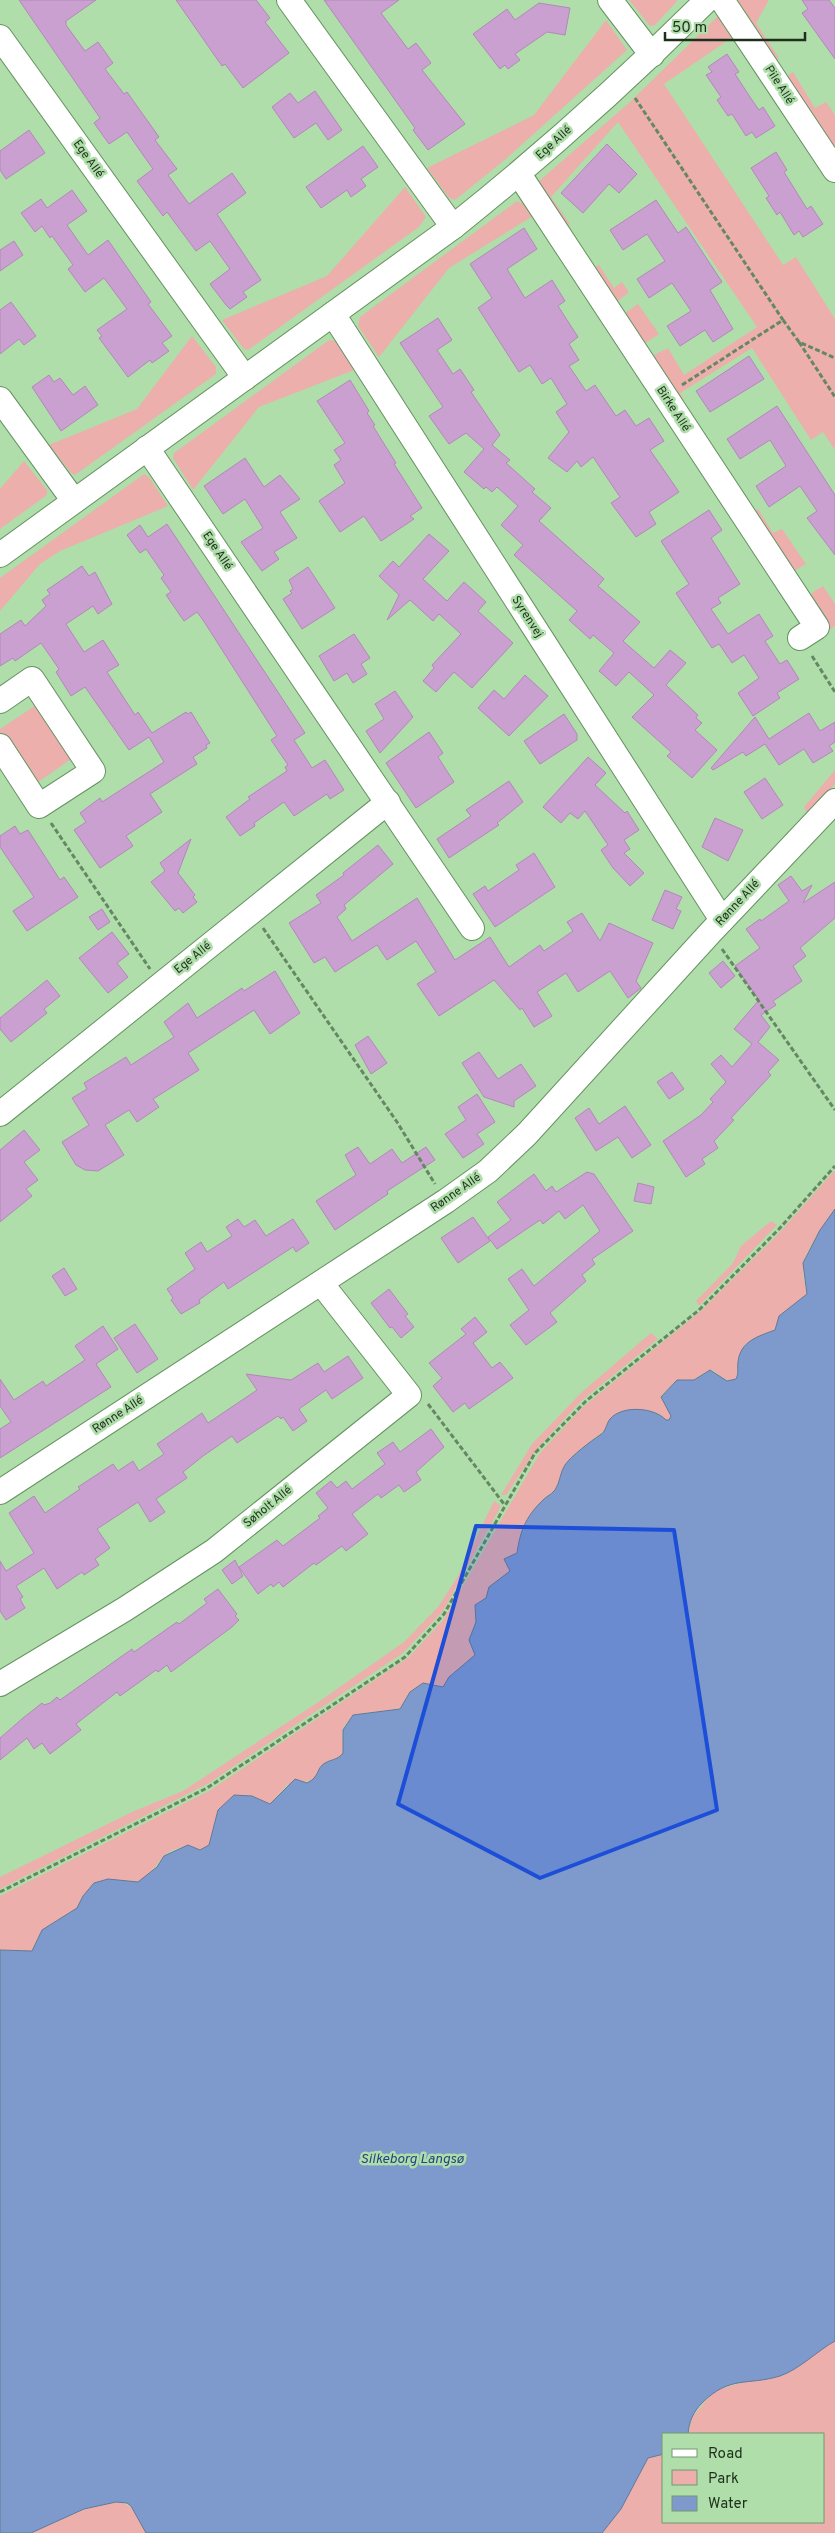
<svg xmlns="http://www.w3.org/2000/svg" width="835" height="2533" font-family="Overpass,sans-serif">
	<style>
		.green { fill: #edafac }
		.water { fill: #7e9acd; stroke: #617a98 }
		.building { fill: #caa0d0; stroke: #b388b9 }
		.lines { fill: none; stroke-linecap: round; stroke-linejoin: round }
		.minor-casing { stroke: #669262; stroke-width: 26 }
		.path { stroke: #668763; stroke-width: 3; stroke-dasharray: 5 2.5; stroke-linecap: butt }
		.minor { stroke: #fff; stroke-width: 24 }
		.marked { fill: #1d4ed8; fill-opacity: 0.2; stroke: #1d4ed8; stroke-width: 4; stroke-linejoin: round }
		.labels { text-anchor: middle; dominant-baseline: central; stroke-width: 5; stroke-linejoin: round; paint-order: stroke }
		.street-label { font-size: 12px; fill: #1e301c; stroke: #afdeaa }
		.water-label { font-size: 14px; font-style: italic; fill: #254483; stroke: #afdeaa }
	</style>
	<rect width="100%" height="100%" fill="#afdeaa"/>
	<g class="green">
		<polygon points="629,0 678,0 655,25 650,26"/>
		<polygon points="733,0 769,0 756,23 779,58 774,62"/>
		<polygon points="718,16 730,23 737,34 664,84 783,265 796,257 835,319 835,450 823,432 811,440 752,348 680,393 684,400 677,403 648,358 668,348 684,375 757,327 618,122 551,197 570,224 565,228 538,182 630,102"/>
		<polygon points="606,20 627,50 507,158 455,200 449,198 427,168 534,115"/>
		<polygon points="793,72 815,108 826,102 835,115 835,152 785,78"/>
		<polygon points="405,187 426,217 419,227 248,350 244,349 222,320 327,276"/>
		<polygon points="517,201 531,207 536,214 449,268 379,357 358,326 360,317"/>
		<polygon points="599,265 614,288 622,282 629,292 614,304 591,269"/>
		<polygon points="638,304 659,334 641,346 621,316"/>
		<polygon points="192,336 216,367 216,374 75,475 71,473 49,445 137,409"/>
		<polygon points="329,340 337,341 354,370 259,407 193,490 173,458 174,453"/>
		<polygon points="24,461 47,490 47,495 0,529 0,489"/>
		<polygon points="144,474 149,477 168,506 60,551 40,564 0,611 0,578"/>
		<polygon points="758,509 773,533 782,529 806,564 796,570 788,570 751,514"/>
		<polygon points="823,586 835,604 835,626 829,630 812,605 810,598 813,592"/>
		<polygon points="39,703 74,757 34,785 0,734 0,729"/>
		<polygon points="835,770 835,784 808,815 804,807"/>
		<path d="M835 1170V1209L820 1230 806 1255 803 1273 807 1294 779 1316 775 1330C759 1336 740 1341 738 1362 737 1370 740 1375 733 1381L724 1379 714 1371H707L694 1380H677L661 1396 671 1416 669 1420H666C653 1405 632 1410 615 1416L603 1432 593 1439 581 1452 567 1462 555 1490 540 1503 522 1529 517 1553 505 1563 511 1568 510 1571 489 1587 486 1598 475 1605 476 1622 469 1640 475 1655 449 1677 443 1687 410 1692 400 1708C381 1715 351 1706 343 1730 340 1738 345 1745 343 1753L314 1780 287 1785 270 1804 252 1796 218 1810 209 1845 200 1850C190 1844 172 1847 163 1857 155 1866 150 1877 138 1882L108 1879 92 1885 77 1908 37 1939 32 1951 0 1950V1896L209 1791 409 1657 443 1620 540 1453 583 1407 702 1310 780 1232Z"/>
		<polygon points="771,1221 777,1225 699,1306 696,1301 733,1263 741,1246"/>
		<polygon points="651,1333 658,1339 580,1402 536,1450 506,1495 501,1495 532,1444 582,1392"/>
		<polygon points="494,1501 501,1506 443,1611 403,1653 209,1783 0,1889 0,1877 132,1812 183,1791 317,1703 404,1642 438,1607 458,1576"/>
		<polygon points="835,2341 835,2533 602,2533 621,2509 648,2458 664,2454 664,2522 824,2522 824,2434 688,2434 692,2417 715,2390 796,2368 814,2353"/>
		<path d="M116 2502C133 2503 142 2517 146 2533H31L84 2509Z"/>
	</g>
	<path class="water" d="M835 1209V2341C817 2351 800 2369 780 2376 747 2386 730 2375 702 2403 693 2412 689 2422 688 2434H664V2454L648 2458 621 2509 602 2533H146L131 2506 127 2503 116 2502 84 2509 31 2533H0V1950L32 1951 42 1930 77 1908 83 1896 94 1883 108 1879 138 1882 157 1867 164 1856 188 1845 200 1850 209 1845 218 1810 234 1795 252 1796 270 1804 295 1779 307 1783C320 1777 316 1768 325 1763 332 1759 338 1760 343 1753V1730L353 1715 400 1709 410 1692 423 1683 443 1687 449 1677 475 1655 469 1640 476 1622 475 1605 486 1598 489 1587 510 1571 504 1559 517 1553C520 1532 525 1518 541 1502 545 1497 551 1495 555 1490 560 1483 560 1472 565 1465 571 1456 591 1441 600 1435 606 1432 606 1424 610 1419 622 1405 654 1407 666 1420H669L671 1416 661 1397 677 1380H694L710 1370 727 1381 736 1379C739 1373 737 1368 738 1362 740 1341 759 1336 775 1330L779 1316 807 1294 803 1263 820 1230Z"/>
	<g class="building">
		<polygon points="19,0 96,0 66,21 66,25 85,51 98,42 113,63 105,69 124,94 127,92 159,137 155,140 177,169 168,175 189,204 232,173 246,193 217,214 261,280 243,292 247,297 230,309 226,305 210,284 230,269 210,241 196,251 167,212 163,216 137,181 153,169 148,162 127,132 109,144 94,123 100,118"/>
		<polygon points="176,0 256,0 270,18 265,22 289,53 243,88 225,64 222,66"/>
		<polygon points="324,0 399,0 381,13 408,49 416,43 431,63 422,70 465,124 428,150 413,130 415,128"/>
		<polygon points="802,0 829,0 835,8 835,59 802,13 808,9"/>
		<polygon points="539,3 570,8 565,35 547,32 515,54 520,60 508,69 505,65 500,69 473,34 507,9 515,20"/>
		<polygon points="727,54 739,72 735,74 752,100 759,110 763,107 775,126 756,138 752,132 746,136 732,114 728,116 717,100 721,97 706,75 712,72 708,67"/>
		<polygon points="315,91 342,130 328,140 316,123 294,138 272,107 290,93 298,103"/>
		<polygon points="29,130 45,153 6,179 0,170 0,151"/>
		<polygon points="607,144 637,174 619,193 609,184 583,213 561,193"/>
		<polygon points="363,146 378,167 361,179 366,186 351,197 347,190 321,208 306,187"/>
		<polygon points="776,152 787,170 784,172 807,209 811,206 823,224 803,237 799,231 794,235 780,212 777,215 766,198 769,196 751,168"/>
		<polygon points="72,190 87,211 67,225 88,255 108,240 151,302 148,304 172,336 162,343 169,351 152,363 150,360 128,377 99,338 102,336 97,330 127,309 104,278 85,292 68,269 73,265 52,236 50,238 42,226 35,232 21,213 41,199 47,208"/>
		<polygon points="656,200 678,233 686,227 722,282 710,290 733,329 713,342 705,330 680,346 667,326 691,311 672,283 649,298 637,279 665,261 647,234 623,250 610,230"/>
		<polygon points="524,228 537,249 507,269 525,298 552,280 565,301 558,306 578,337 569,344 579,360 569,366 586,391 595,385 616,416 625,410 636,426 649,418 664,441 650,450 679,492 649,512 656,524 636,537 611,503 620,497 593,457 581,467 577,461 567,472 548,458 569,432 556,412 567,404 551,378 542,384 530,365 519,372 478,308 492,298 470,264"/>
		<polygon points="14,241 23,255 0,271 0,250"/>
		<polygon points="11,302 36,336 24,345 19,339 0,354 0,310"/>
		<polygon points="438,318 452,340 437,350 453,374 460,369 474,390 471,392 500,435 492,445 510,460 506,463 535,489 532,492 551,508 539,521 604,579 598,586 640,622 623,641 654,668 670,650 686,663 666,685 698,715 696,718 702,723 695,730 717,750 692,778 667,756 671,752 632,717 654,695 629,672 616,686 599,671 614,653 593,635 590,639 569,620 577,611 514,555 523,545 501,525 518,506 497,487 492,492 486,487 484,489 464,472 484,449 466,433 449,444 429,416 443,407 400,343"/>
		<polygon points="749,356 764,379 710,412 696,391"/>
		<polygon points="49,375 54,382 60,378 73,395 85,386 98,405 61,431 32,387"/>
		<polygon points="350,380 369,411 367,413 375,425 373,426 396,463 394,464 422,508 410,516 414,519 381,541 364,516 340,532 319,501 345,483 334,465 341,460 334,450 345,443 317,401"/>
		<polygon points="777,406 835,495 835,555 807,518 817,511 800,486 769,507 756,486 786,466 770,440 740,459 727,439"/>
		<polygon points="245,458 264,487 280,475 300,499 280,512 297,538 274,552 279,559 262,571 241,542 263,528 245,499 223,514 204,486"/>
		<polygon points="709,510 722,530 711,538 740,584 718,598 721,603 711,609 728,634 759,614 773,636 765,641 780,664 787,660 799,679 777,693 780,698 753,716 738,693 759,678 744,655 732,663 719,644 712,648 676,593 689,584 661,541"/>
		<polygon points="167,524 305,733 294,740 312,768 325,760 344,790 330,799 327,794 294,816 284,802 254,823 255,826 240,836 226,817 250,799 248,797 287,771 285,767 288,765 271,740 277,736 203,620 197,612 184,621 166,595 171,592 161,578 164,575 146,549 140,553 127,535 140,525 148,537"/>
		<polygon points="429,534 449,551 423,579 447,601 464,582 486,602 478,611 513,643 472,688 454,672 436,692 423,681 434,668 432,665 461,634 439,614 433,621 410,600 387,620 399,595 379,576 393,561 399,567"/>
		<polygon points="82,566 89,576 95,572 112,604 98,614 93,606 66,624 84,652 103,640 119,665 107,672 135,715 138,712 152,733 186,712 188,714 191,712 210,743 206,745 207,748 193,757 197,764 150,794 162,812 126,836 133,846 100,868 74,830 86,822 80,813 100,798 102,802 164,762 149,737 129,750 85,687 71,696 56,672 59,669 41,643 15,661 13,658 0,666 0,634 21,620 25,626 46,606 42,600 50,594 47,590"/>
		<polygon points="308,567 335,608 302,629 283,599 292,593 290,591 293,589 289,580"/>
		<polygon points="354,634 370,658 361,664 367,674 353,683 347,673 334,681 319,656"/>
		<polygon points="525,675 548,696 509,736 478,708 494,690 504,699"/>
		<polygon points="395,691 413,717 380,753 366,731 384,719 375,704"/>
		<polygon points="809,713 820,731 835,722 835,742 829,746 833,751 813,763 804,749 779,765 765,744 746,756 743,752 713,770 711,768 755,717 769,739"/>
		<polygon points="564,714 577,734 577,740 540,764 524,741"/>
		<polygon points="429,732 443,753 438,757 454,782 416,808 386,763"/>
		<polygon points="588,757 606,773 595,785 625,813 627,811 639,830 624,840 630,849 624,853 644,873 630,886 613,868 601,850 608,845 585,811 578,819 570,813 561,823 543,807"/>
		<polygon points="765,778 783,805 762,819 744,792"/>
		<polygon points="509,781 523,802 497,823 499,825 449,858 437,839 471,816 466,810"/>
		<polygon points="715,818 743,830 728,861 702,847"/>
		<polygon points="15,826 20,834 28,830 60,880 64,877 78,897 27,931 13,911 34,897 0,847 0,836"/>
		<polygon points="191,839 178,873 195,895 193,897 197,902 183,913 179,908 175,911 151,882 165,871 160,863"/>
		<polygon points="378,845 393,864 344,905 346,909 337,917 352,941 417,898 455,960 490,937 509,967 540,945 544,951 573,931 567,922 582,913 600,941 609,923 653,943 636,981 641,988 628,998 610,971 578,992 566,973 537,992 552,1016 534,1027 522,1008 520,1010 494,980 439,1016 417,984 436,972 416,941 387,960 377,945 335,972 325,957 314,963 289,923 321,903 316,895 344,875 343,873"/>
		<polygon points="534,853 555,887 495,927 473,894 485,886 488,891 519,870 516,865"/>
		<polygon points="791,876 802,891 812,885 803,903 835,882 835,918 800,948 806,956 793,966 802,981 773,1001 776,1005 761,1015 770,1027 758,1042 779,1060 768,1072 771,1075 731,1118 734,1120 714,1141 718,1148 702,1159 705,1164 686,1177 663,1141 701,1115 713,1102 710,1099 726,1082 711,1064 721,1055 732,1067 752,1044 734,1029 759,1000 735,966 760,948 746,929 760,919 761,921 789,901 778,885"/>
		<polygon points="665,890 682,897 676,909 681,911 673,929 652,920"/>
		<polygon points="102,909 110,922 98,930 89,917"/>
		<polygon points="112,932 129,954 117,963 128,977 108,993 79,958"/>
		<polygon points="723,961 735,976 721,988 709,973"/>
		<polygon points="275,971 300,1013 270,1034 254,1010 188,1053 199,1070 153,1099 159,1107 137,1122 129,1110 105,1125 124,1155 98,1171 85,1170 76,1165 62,1142 89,1125 72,1098 87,1089 84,1083 126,1057 131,1065 174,1037 164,1022 188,1003 197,1018 242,988 244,991"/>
		<polygon points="47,980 60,996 44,1009 47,1013 11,1042 0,1029 0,1018"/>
		<polygon points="368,1036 387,1063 371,1074 355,1045"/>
		<polygon points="479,1052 498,1079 521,1064 536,1086 514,1101 514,1107 484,1097 462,1063"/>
		<polygon points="672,1072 684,1089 669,1099 657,1082"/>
		<polygon points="477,1094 495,1122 477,1134 484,1144 463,1158 445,1134 466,1120 458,1107"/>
		<polygon points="625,1106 651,1145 632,1158 618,1137 596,1151 575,1118 589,1108 599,1124"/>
		<polygon points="24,1130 40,1150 24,1162 38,1180 26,1189 32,1196 0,1222 0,1150"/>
		<polygon points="358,1147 370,1164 392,1149 402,1163 426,1147 435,1160 387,1191 388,1194 335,1230 316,1201 356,1175 345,1155"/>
		<polygon points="587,1172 594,1174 633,1231 592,1259 595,1264 582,1275 586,1281 550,1313 557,1322 526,1345 510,1325 529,1310 508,1279 522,1269 534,1286 600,1231 583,1205 565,1219 559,1211 543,1224 540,1220 497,1249 488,1237 511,1220 497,1202 534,1174 546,1191 552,1186 556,1192"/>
		<polygon points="638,1183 654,1187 651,1204 634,1201"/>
		<polygon points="473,1217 490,1241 458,1263 441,1238"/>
		<polygon points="238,1219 244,1227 255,1220 266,1236 293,1219 309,1243 296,1252 293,1247 228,1289 224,1282 199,1300 200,1303 181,1314 171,1300 173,1298 167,1289 195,1269 185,1253 201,1242 207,1252 232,1236 226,1227"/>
		<polygon points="64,1268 77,1289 65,1296 52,1276"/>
		<polygon points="389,1289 408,1314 405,1316 414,1327 401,1338 392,1327 390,1328 371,1303"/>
		<polygon points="475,1317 487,1332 473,1343 492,1368 500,1362 513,1378 469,1409 465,1403 453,1412 433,1386 442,1378 429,1363 466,1334 461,1329"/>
		<polygon points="135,1324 158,1359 137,1373 114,1338"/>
		<polygon points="103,1326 118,1349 96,1364 111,1387 0,1458 0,1429 11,1422 0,1406 0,1379 14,1400 43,1381 46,1386 85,1360 75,1346"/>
		<polygon points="348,1356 363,1378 332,1399 326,1390 299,1409 307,1421 293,1431 283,1417 281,1419 278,1416 237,1443 232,1436 203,1456 183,1472 187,1478 156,1499 165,1512 150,1522 138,1502 97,1529 110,1548 95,1559 99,1565 84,1575 82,1572 57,1589 44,1568 16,1586 23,1597 20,1599 25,1608 6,1620 0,1611 0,1561 6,1571 34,1553 9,1513 34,1496 45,1513 80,1489 78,1487 113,1464 118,1471 133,1461 139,1471 164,1454 157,1444 202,1413 208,1423 257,1390 246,1374 291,1380 318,1363 324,1372"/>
		<polygon points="431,1429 444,1447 416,1472 421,1480 404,1492 399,1485 381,1498 378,1494 352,1514 368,1534 346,1551 342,1546 316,1565 314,1563 283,1587 279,1582 273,1587 271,1584 258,1594 239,1567 277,1540 283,1546 320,1518 318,1516 328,1508 316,1493 331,1481 337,1488 346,1481 352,1489 385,1464 377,1453 393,1442 400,1452"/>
		<polygon points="235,1560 243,1576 232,1584 222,1570"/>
		<polygon points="218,1589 237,1614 235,1616 239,1620 232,1627 171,1672 167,1665 158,1672 156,1670 120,1696 117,1692 76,1724 81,1730 50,1754 42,1743 34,1749 27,1738 0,1760 0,1738 23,1718 42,1703 44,1705 50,1703 57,1697 60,1700 132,1649 134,1652 177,1622 179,1624 207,1603 204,1599"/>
	</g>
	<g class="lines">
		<defs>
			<g id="minor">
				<polyline points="289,0 453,227"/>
				<polyline points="610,0 652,55"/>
				<polyline points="722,0 835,170"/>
				<polyline points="0,37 245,378"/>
				<polyline points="519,174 817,627 800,638"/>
				<polyline points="333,314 722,920"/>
				<polyline points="0,399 74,501"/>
				<polyline points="147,448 472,928"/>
				<path d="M0 555 453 227C542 156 627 80 707 0"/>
				<polyline points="0,701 32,679 93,771 39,806 0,746"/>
				<polyline points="0,1114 388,802"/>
				<polyline points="0,1492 446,1201 488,1171 527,1134 710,933 835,801"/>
				<polyline points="0,1684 125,1609 214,1551 409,1395 321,1283"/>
			</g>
		</defs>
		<use href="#minor" class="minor-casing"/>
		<g class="path">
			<polyline points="635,98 783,320"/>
			<polyline points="799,342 835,397"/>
			<polyline points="682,385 783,320 799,342 835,358"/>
			<polyline points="812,656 835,692"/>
			<polyline points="51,823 150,969"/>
			<polyline points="263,928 397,1122 435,1184"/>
			<polyline points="722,949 835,1110"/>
			<polyline points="428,1404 504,1504"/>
			<polyline points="0,1892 207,1788 405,1657 444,1614 535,1453 586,1401 699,1310 779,1229 835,1166"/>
		</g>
		<use href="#minor" class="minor"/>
	</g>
	<path class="marked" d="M476 1526 674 1530 717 1810 540 1878 398 1804Z"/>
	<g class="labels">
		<g class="street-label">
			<text transform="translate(779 85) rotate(57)">Pile Allé</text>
			<text transform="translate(554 143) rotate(-42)">Ege Allé</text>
			<text transform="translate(88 159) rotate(54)">Ege Allé</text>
			<text transform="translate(673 409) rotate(57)">Birke Allé</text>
			<text transform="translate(217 551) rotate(56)">Ege Allé</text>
			<text transform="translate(527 617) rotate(57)">Syrenvej</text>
			<text transform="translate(738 903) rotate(-47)">Rønne Allé</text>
			<text transform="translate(193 958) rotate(-39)">Ege Allé</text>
			<text transform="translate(456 1193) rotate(-35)">Rønne Allé</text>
			<text transform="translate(118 1415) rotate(-33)">Rønne Allé</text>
			<text transform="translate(268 1507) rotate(-39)">Søholt Allé</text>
		</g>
		<g class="water-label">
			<text x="412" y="2159">Silkeborg Langsø</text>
		</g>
	</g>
	<rect x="662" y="2433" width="162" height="90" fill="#afdeaa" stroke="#759871"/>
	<rect x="672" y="2449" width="25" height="8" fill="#ffffff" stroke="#759871"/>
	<text x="708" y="2458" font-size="15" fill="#1e301c">Road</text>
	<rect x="672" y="2470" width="25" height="15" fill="#edafac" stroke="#759871"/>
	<text x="708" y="2483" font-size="15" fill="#1e301c">Park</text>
	<rect x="672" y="2496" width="25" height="15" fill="#7e9acd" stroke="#759871"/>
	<text x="708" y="2508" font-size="15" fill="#1e301c">Water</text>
	<path d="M665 32v8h140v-8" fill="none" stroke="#1e301c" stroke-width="2.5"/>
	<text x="672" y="32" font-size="15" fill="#1e301c" stroke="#afdeaa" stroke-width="4" paint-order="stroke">50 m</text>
</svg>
